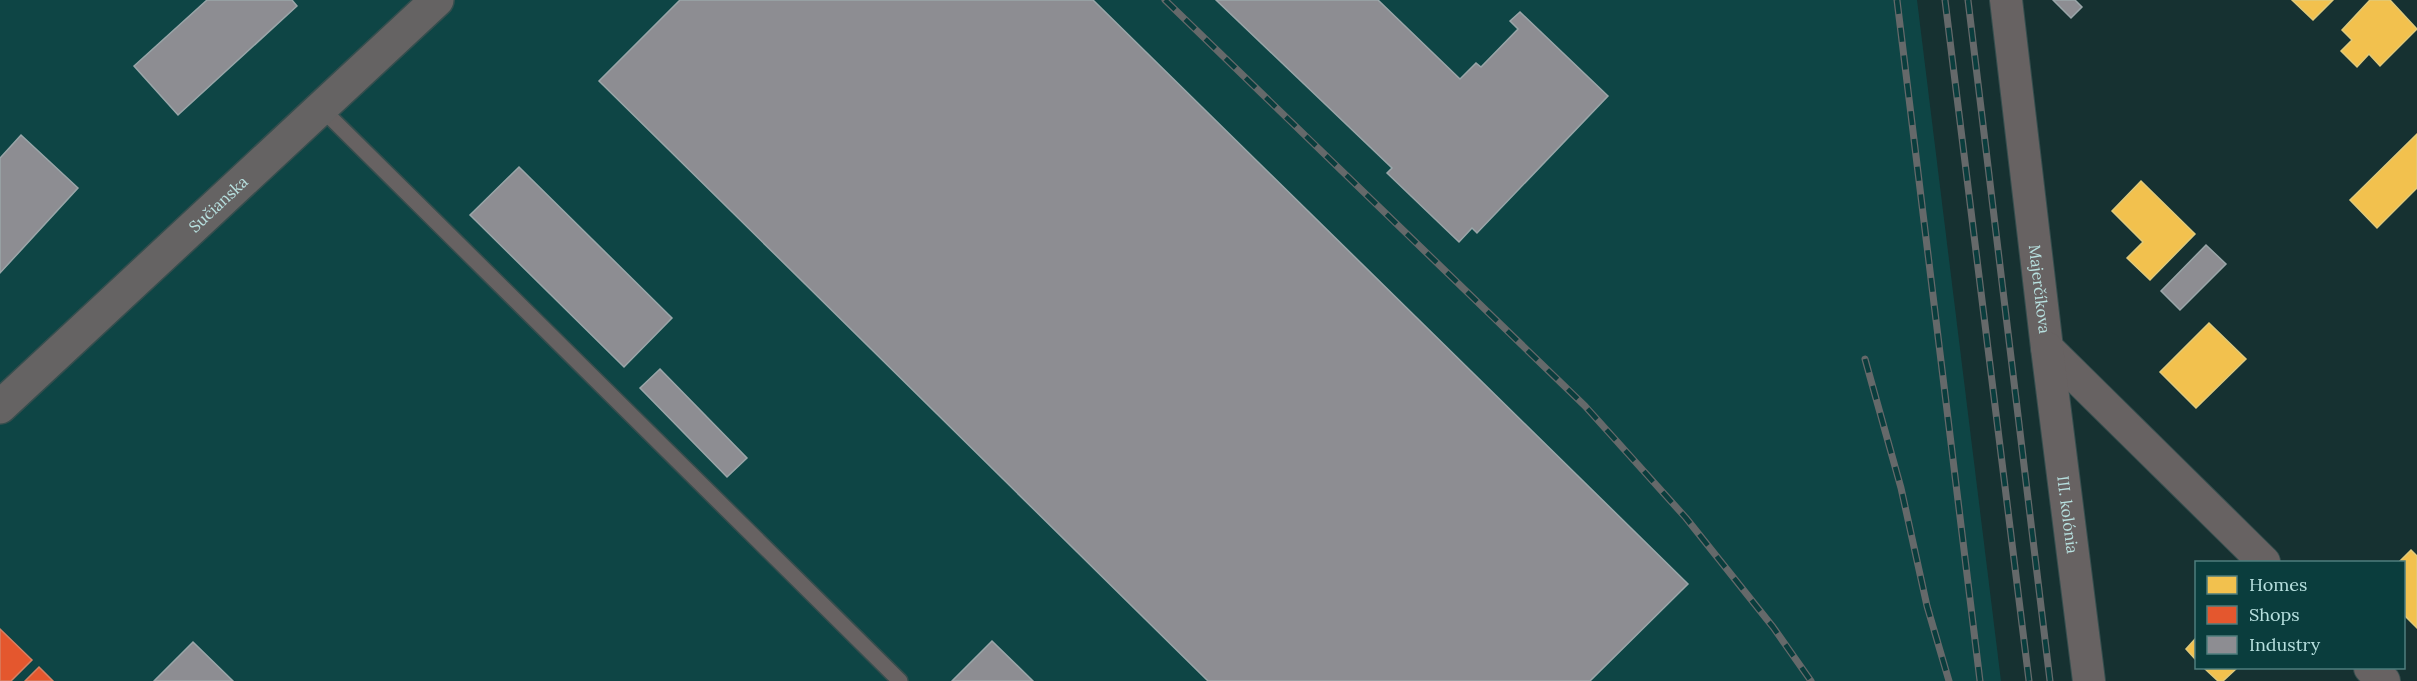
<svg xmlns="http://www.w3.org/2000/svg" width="2417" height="681" font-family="Lora,serif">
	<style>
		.built { fill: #0e4545 }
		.homes { fill: #f2c14e; stroke: #e0ca7a; stroke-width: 1.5 }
		.shops { fill: #e4572e; stroke: #d68063; stroke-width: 1.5 }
		.industry { fill: #8d8d92; stroke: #9aa6a9; stroke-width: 1.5 }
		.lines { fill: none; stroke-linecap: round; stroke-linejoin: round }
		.lane-casing { stroke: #354e4e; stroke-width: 18 }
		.street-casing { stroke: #354e4e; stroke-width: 34 }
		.secondary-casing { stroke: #354e4e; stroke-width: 36 }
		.lane { stroke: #676262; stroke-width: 15 }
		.street { stroke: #676262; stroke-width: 32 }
		.secondary { stroke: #656363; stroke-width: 33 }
		.rail-casing { stroke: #65696a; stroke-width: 7 }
		.rail { stroke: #0a3d3d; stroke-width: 4.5; stroke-dasharray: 14; stroke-linecap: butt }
		.labels { text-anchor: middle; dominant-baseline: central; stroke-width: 6; stroke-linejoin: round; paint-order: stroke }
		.street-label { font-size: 16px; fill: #b7e0df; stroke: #0a3d3d }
	</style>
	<rect width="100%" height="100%" fill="#163131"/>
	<polygon class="built" points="0,0 1917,0 2001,681 0,681"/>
	<g class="homes">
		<polygon points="2292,0 2333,0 2313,20"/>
		<polygon points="2370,0 2390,0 2417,29 2380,66 2369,54 2357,67 2341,51 2352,40 2342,30"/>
		<polygon points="2417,134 2417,188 2377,228 2350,200"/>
		<polygon points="2141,181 2195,234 2150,280 2127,258 2143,242 2112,211"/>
		<polygon points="2209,323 2246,359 2196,408 2160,372"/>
		<polygon points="2411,550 2417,556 2417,628 2404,615 2404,562 2399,562"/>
		<polygon points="2196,638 2196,660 2186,649"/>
		<polygon points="2204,668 2237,668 2223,681 2218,681"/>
	</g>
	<g class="shops">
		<polygon points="0,629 32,660 11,681 0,681"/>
		<polygon points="39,667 53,681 25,681"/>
	</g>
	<g class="industry">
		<polygon points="207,0 292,0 297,6 178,115 134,66"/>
		<polygon points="680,0 1093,0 1688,584 1590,681 1208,681 599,81"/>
		<polygon points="1216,0 1378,0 1460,79 1476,63 1481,67 1518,29 1510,21 1520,12 1608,96 1477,233 1472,228 1459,242 1387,173 1392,168"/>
		<polygon points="2053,0 2075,0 2082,7 2071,18"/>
		<polygon points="21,135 78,188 0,273 0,158"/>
		<polygon points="519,167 672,318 624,367 470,215"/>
		<polygon points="2206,245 2226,264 2180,310 2161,291"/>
		<polygon points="660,369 747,458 727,477 640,388"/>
		<polygon points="992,641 1033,681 952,681"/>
		<polygon points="193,642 233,681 154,681"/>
	</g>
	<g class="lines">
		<defs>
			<polyline id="lane" points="322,109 900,681"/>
			<g id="street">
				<path id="s1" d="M2006 0 2047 348 2264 562"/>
				<path id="s2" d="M2047 348 2089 681"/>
				<polyline points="2370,668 2384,681"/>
			</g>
			<g id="secondary">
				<path id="s3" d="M0 407 437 0"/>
			</g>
		</defs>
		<use href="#lane" class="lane-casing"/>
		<use href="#street" class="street-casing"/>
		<use href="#secondary" class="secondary-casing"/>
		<use href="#lane" class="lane"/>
		<use href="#street" class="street"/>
		<use href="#secondary" class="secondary"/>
		<defs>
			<g id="rail">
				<polyline points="1165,0 1585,406 1686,518 1773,627 1811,681"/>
				<polyline points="1897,0 1980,681"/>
				<polyline points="1945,0 2029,681"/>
				<polyline points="1968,0 2050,681"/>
				<polyline points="1865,359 1901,488 1927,606 1949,681"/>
			</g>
		</defs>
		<use href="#rail" class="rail-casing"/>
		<use href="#rail" class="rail"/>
	</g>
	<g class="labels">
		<g class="street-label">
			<text stroke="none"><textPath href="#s3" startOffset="298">Sučianska</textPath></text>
			<text stroke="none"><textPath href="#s1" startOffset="291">Majerčíkova</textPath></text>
			<text stroke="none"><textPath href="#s2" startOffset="168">III. kolónia</textPath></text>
		</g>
	</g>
	<rect x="2195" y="561" width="210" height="108" fill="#0a3d3d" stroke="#4f7e7e" stroke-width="1.5"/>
	<rect x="2207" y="576" width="30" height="18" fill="#f2c14e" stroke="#4f7e7e" stroke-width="1.5"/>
	<text x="2249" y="591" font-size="18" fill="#b7e0df">Homes</text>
	<rect x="2207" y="606" width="30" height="18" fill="#e4572e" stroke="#4f7e7e" stroke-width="1.5"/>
	<text x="2249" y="621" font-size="18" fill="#b7e0df">Shops</text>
	<rect x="2207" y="636" width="30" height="18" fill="#8d8d92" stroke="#4f7e7e" stroke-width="1.5"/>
	<text x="2249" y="651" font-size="18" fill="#b7e0df">Industry</text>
</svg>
